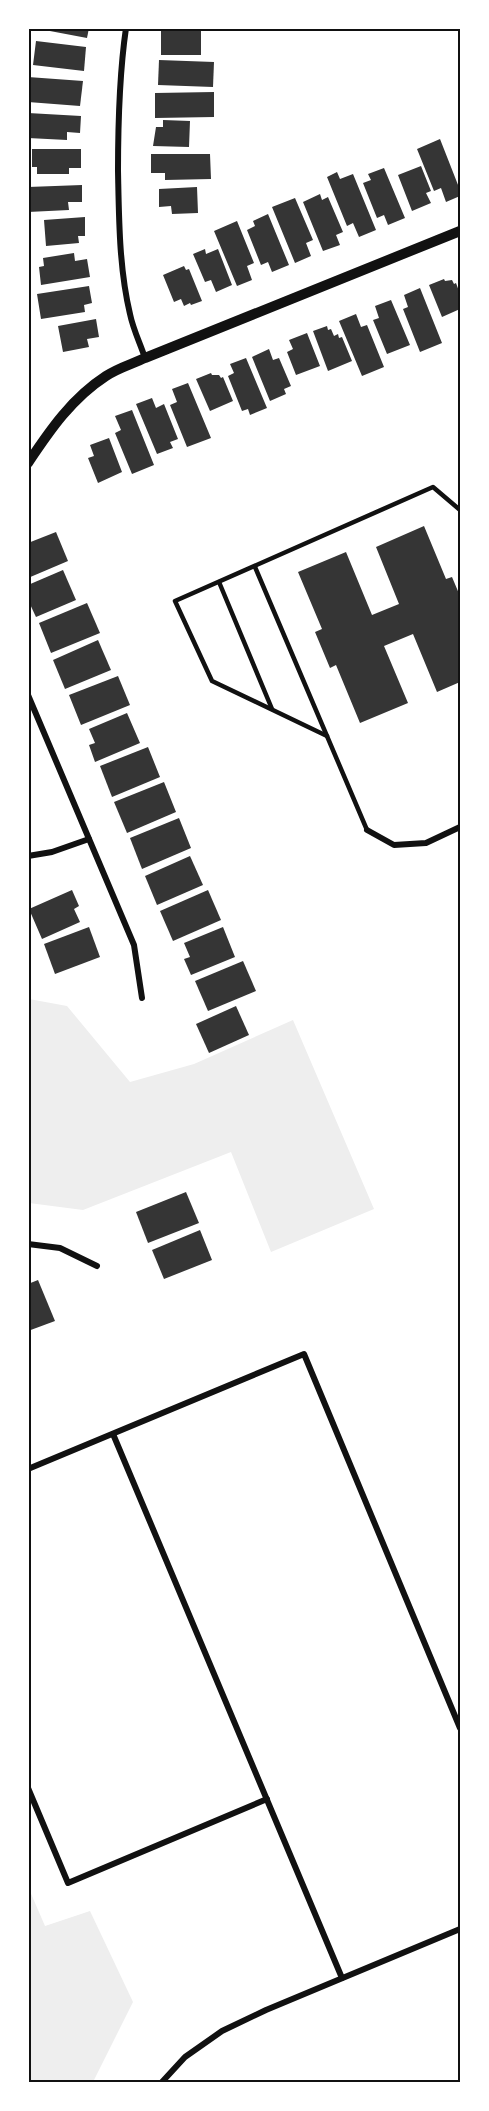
<svg xmlns="http://www.w3.org/2000/svg" width="489" height="2111" font-family="'Noto Serif',serif">
	<style>
		.green { fill: #eee }
		.building { fill: #353535 }
		.lines { fill: none; stroke-linecap: round; stroke-linejoin: round }
		.service { stroke: #111; stroke-width: 4.5 }
		.minor { stroke: #111; stroke-width: 6 }
		.tertiary { stroke: #111; stroke-width: 10 }
		.neatline { fill: none; stroke: #111; stroke-width: 2 }
	</style>
	<rect width="100%" height="100%" fill="#fff"/>
	<g class="green">
		<polygon points="29,999 67,1006 130,1082 194,1064 293,1020 374,1209 271,1252 231,1152 83,1210 29,1203"/>
		<polygon points="29,1889 45,1926 90,1911 133,2002 93,2082 29,2082"/>
	</g>
	<g class="building">
		<polygon points="34,28 89,28 87,38"/>
		<rect x="161" y="30" width="40" height="25"/>
		<polygon points="36,41 86,47 84,71 33,65"/>
		<polygon points="159,60 214,62 213,87 158,85"/>
		<polygon points="28,77 83,81 80,106 28,102"/>
		<polygon points="214,92 214,117 155,118 155,93"/>
		<polygon points="28,113 81,116 80,133 67,132 67,140 28,138"/>
		<polygon points="163,120 190,121 189,147 153,146 156,127 163,127"/>
		<polygon points="440,139 460,190 460,196 446,202 441,188 434,191 417,149"/>
		<polygon points="32,149 81,149 81,168 69,168 69,174 37,174 37,167 32,167"/>
		<polygon points="151,154 210,154 211,179 165,180 165,173 151,173"/>
		<polygon points="421,166 431,191 426,193 431,203 412,211 398,175"/>
		<polygon points="384,168 405,218 388,225 384,215 377,218 363,183 371,180 368,174"/>
		<polygon points="337,172 340,179 353,174 376,230 359,237 353,223 347,226 327,177"/>
		<polygon points="82,185 82,202 68,202 69,210 28,212 28,187"/>
		<polygon points="197,187 198,213 172,214 171,206 159,207 159,189"/>
		<polygon points="320,194 322,200 328,197 343,232 336,235 340,245 323,251 303,202"/>
		<polygon points="295,198 313,240 306,243 311,256 295,263 272,207"/>
		<polygon points="268,214 289,265 272,272 268,262 261,265 247,230 255,226 253,221"/>
		<polygon points="85,217 85,236 78,236 79,243 46,246 44,220"/>
		<polygon points="237,221 254,263 247,266 252,280 237,286 214,231"/>
		<polygon points="205,249 206,254 218,249 232,285 216,292 211,280 205,282 193,254"/>
		<polygon points="74,253 75,261 87,259 90,277 41,285 39,267 44,266 43,258"/>
		<polygon points="184,266 186,270 189,269 202,301 191,305 190,303 184,306 181,299 174,302 163,275"/>
		<polygon points="444,279 445,281 452,280 454,284 456,283 460,294 460,309 442,317 429,285"/>
		<polygon points="89,286 92,303 84,305 85,312 41,319 37,294"/>
		<polygon points="420,288 442,343 420,352 403,309 408,307 404,295"/>
		<polygon points="391,300 410,345 387,354 373,320 379,318 375,306"/>
		<polygon points="356,314 361,327 367,325 384,367 362,376 339,321"/>
		<polygon points="96,319 99,337 87,339 89,347 63,352 58,326"/>
		<polygon points="327,326 328,330 331,329 334,336 338,334 339,338 342,337 352,361 328,371 313,331"/>
		<polygon points="307,333 320,366 296,375 287,352 293,349 289,340"/>
		<polygon points="269,349 273,360 279,358 291,386 284,389 286,394 270,401 252,357"/>
		<polygon points="246,358 267,408 250,415 248,409 242,411 228,376 234,373 230,364"/>
		<polygon points="211,373 212,375 219,375 221,378 223,377 233,401 210,411 196,379"/>
		<polygon points="188,383 211,438 187,447 170,405 177,402 172,389"/>
		<polygon points="152,398 156,408 164,404 178,439 170,442 173,448 157,454 136,404"/>
		<polygon points="132,410 154,465 132,474 115,433 121,430 115,416"/>
		<polygon points="109,438 122,472 98,483 88,458 94,456 90,445"/>
		<polygon points="424,526 446,579 452,577 460,596 460,682 437,692 413,634 384,646 408,703 360,723 336,665 330,668 315,632 322,629 298,572 346,552 372,615 399,604 376,547"/>
		<polygon points="56,532 68,561 28,578 28,543"/>
		<polygon points="63,570 76,600 36,617 28,600 28,585"/>
		<polygon points="87,603 100,633 51,653 39,623"/>
		<polygon points="98,640 111,670 65,689 53,660"/>
		<polygon points="118,676 130,705 81,725 69,695"/>
		<polygon points="127,713 140,743 95,762 89,745 95,743 89,729"/>
		<polygon points="148,747 160,777 112,797 100,766"/>
		<polygon points="164,782 176,812 127,833 114,802"/>
		<polygon points="179,818 191,848 142,869 130,838"/>
		<polygon points="190,856 203,885 157,905 145,876"/>
		<polygon points="72,890 79,906 74,909 80,922 42,939 29,909"/>
		<polygon points="208,890 221,920 173,941 160,911"/>
		<polygon points="89,927 100,957 55,974 44,944"/>
		<polygon points="223,927 235,957 191,975 184,959 190,957 184,943"/>
		<polygon points="243,961 256,991 208,1011 195,981"/>
		<polygon points="236,1006 249,1035 209,1053 196,1024"/>
		<polygon points="186,1192 199,1223 148,1243 136,1212"/>
		<polygon points="200,1230 212,1260 164,1279 152,1250"/>
		<polygon points="38,1280 55,1321 28,1331 28,1284"/>
	</g>
	<g class="lines">
		<g class="service">
			<polyline points="255,567 367,830"/>
			<polyline points="219,582 272,709"/>
			<polyline points="327,736 212,681 175,601 433,487 460,510"/>
		</g>
		<g class="minor">
			<path d="M126 28C119 76 118 123 118 171 119 218 119 268 130 314 133 329 140 343 145 358"/>
			<polyline points="28,695 134,945 142,998"/>
			<polyline points="367,830 394,845 426,843 460,827"/>
			<polyline points="28,856 52,852 89,839"/>
			<polyline points="28,1244 60,1248 97,1266"/>
			<polyline points="113,1434 342,1978"/>
			<polyline points="28,1469 304,1354 460,1728"/>
			<polyline points="28,1788 68,1883 267,1799"/>
			<polyline points="162,2082 185,2057 222,2031 266,2010 460,1929"/>
		</g>
		<path class="tertiary" d="M28 463C50 430 72 398 106 376 118 368 132 364 145 358L460 231"/>
	</g>
	<rect width="489" height="2111" fill="none" stroke="#ffffff" stroke-width="60"/>
	<rect x="30" y="30" width="429" height="2051" class="neatline"/>
</svg>
